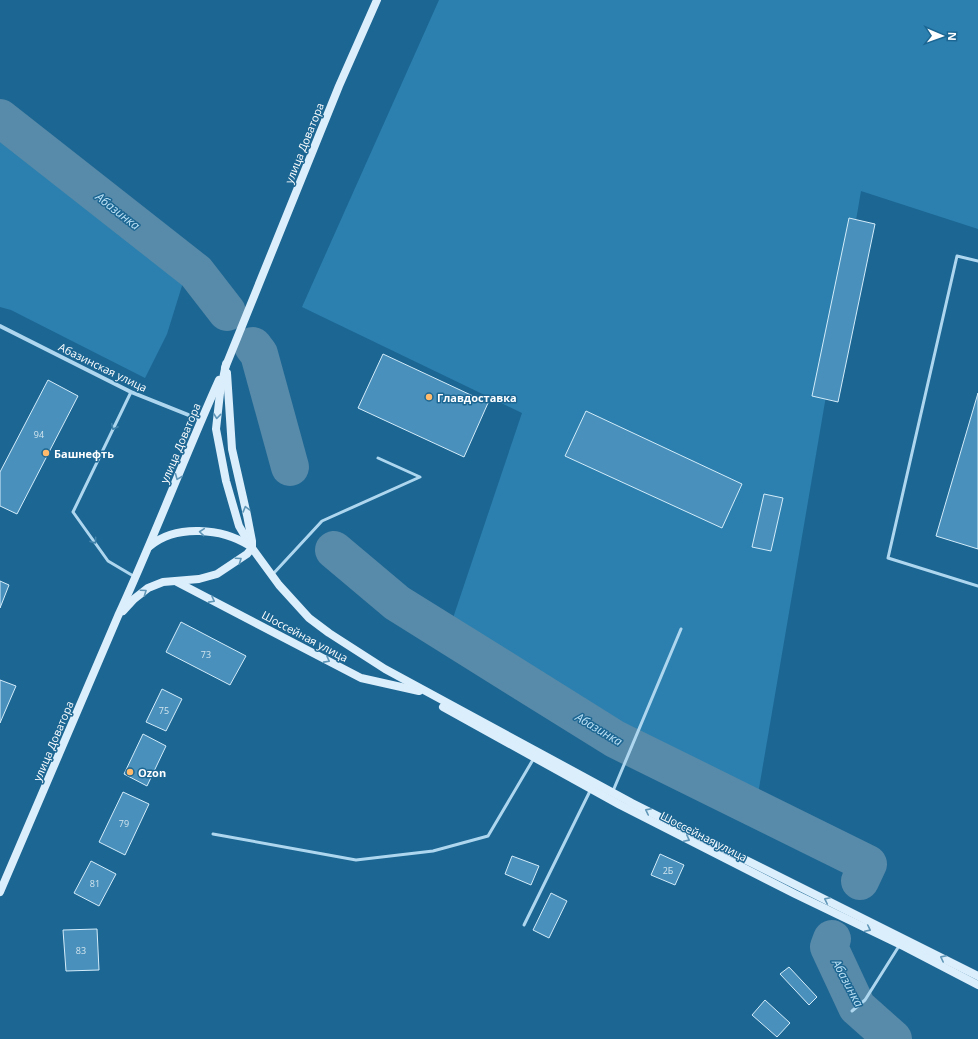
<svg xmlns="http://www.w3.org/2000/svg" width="978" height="1039" font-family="'Open Sans',sans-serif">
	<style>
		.green { fill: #2c80af }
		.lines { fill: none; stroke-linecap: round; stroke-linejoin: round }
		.river { stroke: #588aa9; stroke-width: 38 }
		.building { fill: #4991bc; stroke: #d4ecfa }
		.service { stroke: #aed7ef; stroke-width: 3 }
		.minor { stroke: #aed7ef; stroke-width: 4 }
		.secondary { stroke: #dbeefb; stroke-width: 8 }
		.oneway { stroke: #5f96b7 }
		.oneway2 { stroke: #4082aa }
		.poi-dot { fill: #ffba6c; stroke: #1c6693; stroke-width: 1.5 }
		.labels { text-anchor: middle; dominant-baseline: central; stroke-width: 3; stroke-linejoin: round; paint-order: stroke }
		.number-label { font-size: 9px; fill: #d2e4ee }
		.street-label { font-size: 11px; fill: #fff; stroke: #1c6693 }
		.poi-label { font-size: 11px; font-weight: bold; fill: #fff; stroke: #1c6693; text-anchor: start }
		.water-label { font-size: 12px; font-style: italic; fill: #bde2f6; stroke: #1c6693 }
	</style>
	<rect width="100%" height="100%" fill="#1c6693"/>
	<g class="green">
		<polygon points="439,0 978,0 978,229 861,191 757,800 449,630 522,413 302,307"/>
		<polygon points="0,101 86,177 194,247 167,334 145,378 11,310 0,307"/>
	</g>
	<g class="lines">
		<g class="river">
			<polyline points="0,118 196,272 227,312"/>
			<polyline points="253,346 259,354 290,467"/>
			<polyline points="334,550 397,603 615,739 868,864 860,881"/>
			<polyline points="832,939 829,947 857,1007 893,1039"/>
		</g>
	</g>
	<g class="building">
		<polygon points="849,218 875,224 838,402 812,396"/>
		<polygon points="383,354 488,403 464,457 358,408"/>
		<polygon points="48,380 78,396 17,514 0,506 0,472"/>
		<polygon points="978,393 978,549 936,536"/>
		<polygon points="586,411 742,484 722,528 565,456"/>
		<polygon points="764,494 783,498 771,551 752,547"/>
		<polygon points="0,581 9,585 0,608"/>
		<polygon points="181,622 246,656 230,685 166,652"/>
		<polygon points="0,680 16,686 0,723"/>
		<polygon points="162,689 182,699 166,731 146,722"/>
		<polygon points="143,734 166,746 147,786 124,774"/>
		<polygon points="123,792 149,804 125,855 99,842"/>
		<polygon points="660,854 684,865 675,885 651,875"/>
		<polygon points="512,856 539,866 531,885 505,874"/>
		<polygon points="91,861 116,874 99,906 74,893"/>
		<polygon points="551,893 567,901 549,938 533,930"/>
		<polygon points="97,929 99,970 66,971 63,930"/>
		<polygon points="789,967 817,997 809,1005 780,974"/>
		<polygon points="765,1000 790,1023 777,1037 752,1015"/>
	</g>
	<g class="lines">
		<g class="service">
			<polyline points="978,261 957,256 888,558 978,586"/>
			<polyline points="131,392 73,512 108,561 135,577"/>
			<polyline points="273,574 322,521 420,477 378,458"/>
			<polyline points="613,791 681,629"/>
			<polyline points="213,834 356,860 433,851 488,836 534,758"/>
			<polyline points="524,925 591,789"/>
			<polyline points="852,1011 865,1000 899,946"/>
		</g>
		<polyline class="minor" points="0,326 131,392 201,420"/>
		<g class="secondary">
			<polyline points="226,364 220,393 216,429 226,481 239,526 252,548 279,585 309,618 329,633 385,669 632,803 978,976"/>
			<polyline points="225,368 339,86 377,0"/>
			<path d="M150 546C176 524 222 528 250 546"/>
			<polyline points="177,582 361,678 419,691"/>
			<polyline points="123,611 134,599 148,588 163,582 199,579 217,574 247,554 252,548 252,541 247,515 232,449 227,373"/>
			<polyline points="443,707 620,805 795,894 905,947 978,985"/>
			<path d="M0 892 118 616C154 538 184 458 219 380"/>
		</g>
	</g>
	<defs><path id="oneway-chevron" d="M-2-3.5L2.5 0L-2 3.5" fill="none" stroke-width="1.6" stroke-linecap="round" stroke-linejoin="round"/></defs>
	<g class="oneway">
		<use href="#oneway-chevron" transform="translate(217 416) rotate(96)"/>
		<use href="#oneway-chevron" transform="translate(178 477) rotate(112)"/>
		<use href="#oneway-chevron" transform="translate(246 509) rotate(-105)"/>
		<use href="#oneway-chevron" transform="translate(202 532) rotate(-175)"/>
		<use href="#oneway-chevron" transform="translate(239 560) rotate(-35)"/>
		<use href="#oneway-chevron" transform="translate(144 592) rotate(-35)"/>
		<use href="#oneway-chevron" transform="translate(212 600) rotate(28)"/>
		<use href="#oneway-chevron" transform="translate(327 660) rotate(28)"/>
		<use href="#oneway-chevron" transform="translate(648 811) rotate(-154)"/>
		<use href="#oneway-chevron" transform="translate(687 839) rotate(27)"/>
		<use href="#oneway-chevron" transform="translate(827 900) rotate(-154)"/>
		<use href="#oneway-chevron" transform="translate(868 929) rotate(26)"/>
		<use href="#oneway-chevron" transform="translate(943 958) rotate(-153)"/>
	</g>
	<g class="oneway2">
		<use href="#oneway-chevron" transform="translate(114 427) rotate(116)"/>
		<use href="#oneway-chevron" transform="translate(94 541) rotate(54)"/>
	</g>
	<g class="poi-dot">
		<circle cx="429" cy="397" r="4"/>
		<circle cx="46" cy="453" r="4"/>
		<circle cx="130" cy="772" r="4"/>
	</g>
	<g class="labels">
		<g class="number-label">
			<text x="39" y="434">94</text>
			<text x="206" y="654">73</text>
			<text x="164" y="710">75</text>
			<text x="124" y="823">79</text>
			<text x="668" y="870">2Б</text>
			<text x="95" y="883">81</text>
			<text x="81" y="950">83</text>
		</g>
		<g class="street-label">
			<text transform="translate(304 143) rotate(-68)">улица Доватора</text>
			<text transform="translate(103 367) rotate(26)">Абазинская улица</text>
			<text transform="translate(180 443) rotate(-67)">улица Доватора</text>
			<text transform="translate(305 636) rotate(28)">Шоссейная улица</text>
			<text transform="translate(53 741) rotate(-67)">улица Доватора</text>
			<text transform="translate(704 836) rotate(27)">Шоссейная улица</text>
		</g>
		<g class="poi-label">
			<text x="437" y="397">Главдоставка</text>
			<text x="54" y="453">Башнефть</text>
			<text x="138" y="772">Ozon</text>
		</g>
		<g class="water-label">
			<text transform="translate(118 211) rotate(38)">Абазинка</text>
			<text transform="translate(599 729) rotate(31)">Абазинка</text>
			<text transform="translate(848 983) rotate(62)">Абазинка</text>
		</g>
	</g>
	<g transform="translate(942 36) rotate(92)" stroke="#1c6693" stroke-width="3" paint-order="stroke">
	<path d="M0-3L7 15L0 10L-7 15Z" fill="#ffffff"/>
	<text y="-6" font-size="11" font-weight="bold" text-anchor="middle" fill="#ffffff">N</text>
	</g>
</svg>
